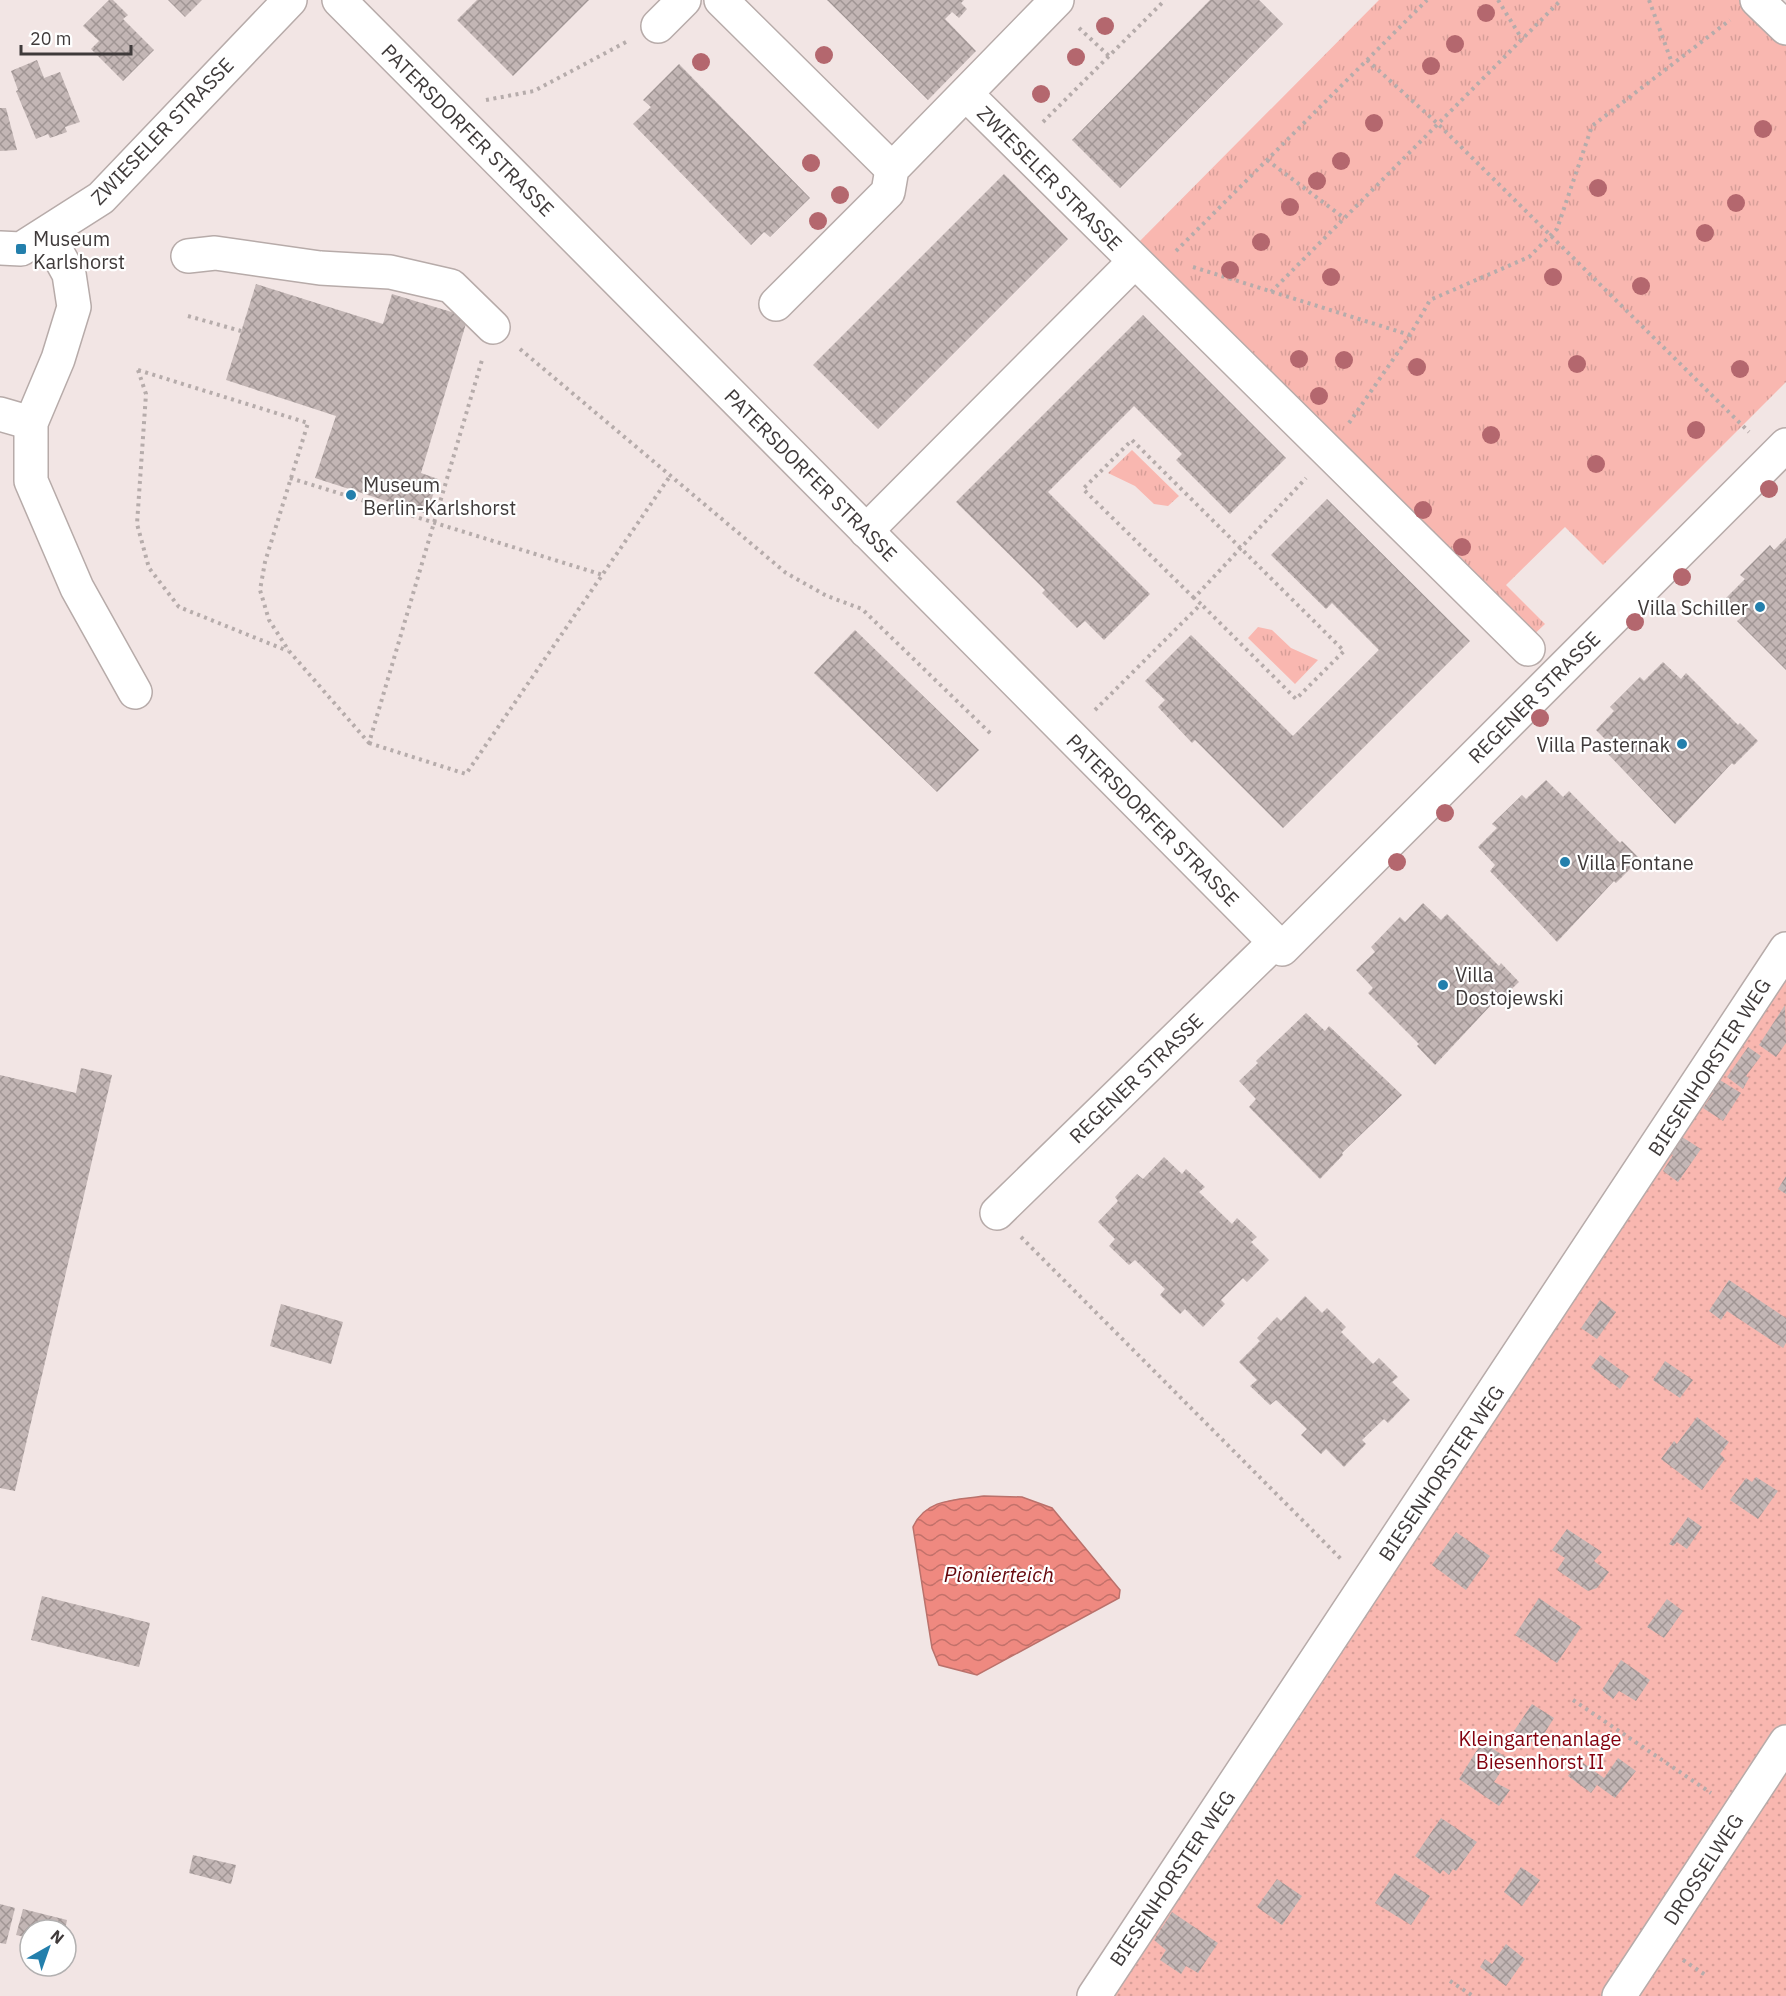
<svg xmlns="http://www.w3.org/2000/svg" width="1786" height="1996" font-family="'IBM Plex Sans',sans-serif">
	<style>
		.park { fill: url(#park-tufts) }
		.garden { fill: url(#garden-dots) }
		.water { fill: url(#water-waves); stroke: #ba716b; stroke-width: 1.5 }
		.building { fill: url(#building-cross-hatch) }
		.lines { fill: none; stroke-linecap: round; stroke-linejoin: round }
		.minor-casing { stroke: #b7aba9; stroke-width: 36 }
		.path { stroke: #b6acab; stroke-width: 4; stroke-dasharray: 3 4.5; stroke-linecap: butt }
		.minor { stroke: #fff; stroke-width: 33 }
		.tree { fill: #b4676e }
		.poi-dot { fill: #237fac; stroke: #fff; stroke-width: 2 }
		.labels { text-anchor: middle; dominant-baseline: central; stroke-width: 4.5; stroke-linejoin: round; paint-order: stroke }
		.street-label { font-size: 20px; fill: #3f3a3a; stroke: #fff }
		.poi-label { font-size: 20px; fill: #3f3a3a; stroke: #fff; text-anchor: start }
		.park-label { font-size: 20px; fill: #82000e; stroke: #fff }
		.water-label { font-size: 21px; font-style: italic; fill: #66080d; stroke: #fff }
	</style>
	<defs>
		<pattern id="park-tufts" width="24" height="20" patternUnits="userSpaceOnUse" patternTransform="scale(1.5)"><rect width="24" height="20" fill="#f9b7b0"/><path d="M3 7l-1-3M5 7V3M7 7l1-3M15 17l-1-3M17 17v-4M19 17l1-3" fill="none" stroke="#d69e98"/></pattern>
		<pattern id="garden-dots" width="8" height="8" patternUnits="userSpaceOnUse" patternTransform="scale(1.5)"><rect width="8" height="8" fill="#f9b7b0"/><path d="M2 2h.1M6 6h.1" fill="none" stroke="#d69e98" stroke-width="1.8" stroke-linecap="round"/></pattern>
		<pattern id="water-waves" width="16" height="10" patternUnits="userSpaceOnUse" patternTransform="scale(1.5)"><rect width="16" height="10" fill="#ef8980"/><path d="M0 5q4-4 8 0t8 0" fill="none" stroke="#c3716a"/></pattern>
		<pattern id="building-cross-hatch" width="8" height="8" patternUnits="userSpaceOnUse" patternTransform="scale(1.5)"><rect width="8" height="8" fill="#c3b6b5"/><path d="M0 0l8 8M0 8l8-8" fill="none" stroke="#a09594"/></pattern>
	</defs>
	<rect width="100%" height="100%" fill="#f2e5e4"/>
	<g class="park">
		<polygon points="1379,0 1754,0 1786,32 1786,382 1603,565 1565,527 1506,585 1545,624 1526,642 1132,249"/>
		<polygon points="1132,450 1179,496 1168,506 1154,504 1135,486 1108,473"/>
		<polygon points="1258,627 1272,630 1291,648 1318,660 1295,684 1248,638"/>
	</g>
	<polygon class="garden" points="1786,937 1786,1996 1083,1996"/>
	<path class="water" d="M984 1496 1022 1497 1052 1508 1120 1590 1119 1598 977 1675 939 1665 932 1648 913 1527C926 1498 957 1500 984 1496Z"/>
	<g class="building">
		<polygon points="109,0 113,0 128,15 123,19 154,50 123,81 91,49 99,41 83,26"/>
		<polygon points="168,0 202,0 185,17"/>
		<polygon points="477,0 589,0 513,76 457,20"/>
		<polygon points="827,0 964,0 961,3 967,9 959,18 952,12 945,19 976,51 928,100"/>
		<polygon points="1210,0 1259,0 1283,24 1120,188 1072,140"/>
		<polygon points="37,60 44,78 60,72 80,122 65,127 67,132 50,138 48,134 36,139 16,91 18,90 11,71"/>
		<polygon points="679,64 810,198 770,237 764,232 751,245 633,124 651,107 643,100"/>
		<polygon points="0,108 6,108 17,150 0,151"/>
		<polygon points="1004,174 1068,239 878,429 813,365"/>
		<polygon points="256,284 383,324 392,294 468,317 421,473 438,479 427,514 315,478 336,416 226,380"/>
		<polygon points="1143,315 1286,458 1230,514 1176,460 1182,454 1134,406 1048,492 1150,594 1104,640 1085,621 1077,628 1042,593 1045,590 956,502"/>
		<polygon points="1327,499 1470,641 1283,828 1195,740 1192,743 1158,707 1165,700 1145,681 1191,635 1293,736 1379,650 1332,603 1326,609 1271,555"/>
		<polygon points="1786,538 1786,670 1737,621 1744,615 1726,598 1745,579 1740,575 1770,545 1774,550"/>
		<polygon points="855,630 979,750 937,792 814,673"/>
		<polygon points="1663,662 1681,679 1686,673 1738,725 1740,723 1758,741 1734,765 1732,763 1675,824 1607,753 1613,747 1596,730 1614,711 1610,707 1640,677 1644,681"/>
		<polygon points="1546,780 1563,797 1569,791 1620,843 1622,841 1640,859 1616,883 1614,881 1557,942 1490,871 1495,865 1478,847 1497,828 1492,824 1522,795 1526,799"/>
		<polygon points="1423,903 1441,920 1447,914 1499,966 1501,963 1519,982 1494,1006 1492,1004 1435,1065 1417,1046 1419,1044 1368,993 1373,988 1356,970 1375,952 1371,947 1400,917 1405,922"/>
		<polygon points="1785,1005 1786,1043 1776,1057 1759,1045"/>
		<polygon points="1306,1013 1325,1031 1329,1026 1402,1095 1342,1153 1343,1155 1320,1179 1249,1107 1256,1099 1239,1081 1258,1063 1256,1061"/>
		<polygon points="1748,1047 1761,1056 1746,1076 1749,1078 1743,1089 1727,1077"/>
		<polygon points="81,1068 112,1075 15,1491 0,1488 0,1075 76,1093"/>
		<polygon points="1715,1077 1741,1093 1723,1121 1703,1108 1713,1093 1708,1089"/>
		<polygon points="1679,1135 1701,1149 1678,1182 1663,1171 1673,1155 1668,1151"/>
		<polygon points="1164,1157 1182,1174 1186,1169 1205,1187 1199,1192 1232,1224 1237,1218 1257,1237 1251,1242 1269,1260 1247,1282 1243,1278 1221,1300 1225,1304 1203,1327 1185,1309 1180,1314 1160,1295 1165,1289 1135,1260 1129,1265 1109,1246 1115,1239 1098,1222 1118,1201 1115,1197 1137,1174 1143,1179"/>
		<polygon points="1786,1176 1786,1194 1778,1189"/>
		<polygon points="1729,1280 1786,1318 1786,1343 1783,1348 1727,1311 1721,1320 1709,1311"/>
		<polygon points="1305,1296 1322,1313 1327,1308 1346,1327 1341,1332 1373,1364 1379,1358 1398,1377 1392,1382 1410,1400 1388,1423 1384,1419 1362,1440 1366,1444 1344,1467 1326,1449 1321,1454 1301,1435 1307,1429 1276,1400 1270,1405 1250,1386 1257,1380 1239,1362 1260,1341 1257,1338 1277,1317 1281,1321"/>
		<polygon points="1600,1300 1616,1312 1597,1339 1581,1328"/>
		<polygon points="281,1304 343,1322 331,1364 270,1346"/>
		<polygon points="1600,1355 1629,1376 1620,1389 1591,1367"/>
		<polygon points="1665,1361 1693,1380 1680,1398 1653,1380"/>
		<polygon points="1697,1417 1729,1442 1720,1454 1725,1459 1702,1490 1661,1459 1674,1441 1677,1444"/>
		<polygon points="1756,1477 1778,1491 1758,1519 1730,1500 1746,1478 1752,1482"/>
		<polygon points="1688,1517 1702,1527 1687,1549 1677,1542 1673,1546 1669,1544"/>
		<polygon points="1567,1529 1602,1552 1594,1561 1609,1572 1597,1588 1588,1591 1557,1570 1565,1558 1552,1550"/>
		<polygon points="1456,1532 1490,1556 1466,1590 1432,1565"/>
		<polygon points="42,1596 150,1623 139,1667 31,1640"/>
		<polygon points="1539,1598 1581,1627 1557,1663 1515,1635"/>
		<polygon points="1667,1599 1683,1611 1664,1638 1647,1627"/>
		<polygon points="1621,1660 1650,1680 1636,1701 1619,1691 1613,1699 1602,1690"/>
		<polygon points="1532,1704 1554,1718 1537,1745 1514,1731"/>
		<polygon points="1482,1742 1509,1759 1494,1782 1510,1790 1499,1806 1459,1779"/>
		<polygon points="1618,1758 1636,1771 1615,1798 1597,1785 1591,1793 1568,1776 1579,1760 1604,1778"/>
		<polygon points="1441,1818 1477,1842 1456,1871 1453,1869 1449,1875 1443,1870 1440,1874 1415,1856"/>
		<polygon points="193,1855 236,1865 231,1884 189,1873"/>
		<polygon points="1521,1867 1540,1880 1522,1906 1504,1892"/>
		<polygon points="1395,1873 1430,1896 1411,1925 1375,1903"/>
		<polygon points="1277,1879 1302,1896 1282,1925 1257,1907"/>
		<polygon points="0,1904 15,1908 6,1944 0,1943"/>
		<polygon points="23,1909 67,1920 65,1930 30,1930 30,1938 16,1935"/>
		<polygon points="1172,1912 1218,1943 1198,1973 1186,1966 1181,1974 1160,1960 1166,1950 1154,1940"/>
		<polygon points="1506,1944 1525,1959 1506,1986 1480,1967 1485,1959 1492,1964"/>
	</g>
	<g class="lines">
		<defs>
			<g id="minor">
				<polyline points="339,0 1282,949 1786,445"/>
				<polyline points="721,0 892,169"/>
				<polyline points="1757,0 1786,28"/>
				<polyline points="658,26 684,0"/>
				<polyline points="966,94 1528,649"/>
				<polyline points="47,234 69,274 74,307 58,359 31,423 31,481 77,588 135,692"/>
				<polyline points="0,248 21,249 101,198 290,0"/>
				<polyline points="188,256 215,253 320,268 390,272 451,286 493,327"/>
				<polyline points="776,304 888,192 892,169 1057,0"/>
				<polyline points="0,414 31,423"/>
				<polyline points="866,531 1134,262"/>
				<polyline points="997,1213 1275,942"/>
				<polyline points="1094,1996 1786,949"/>
				<polyline points="1619,1996 1786,1742"/>
			</g>
		</defs>
		<use href="#minor" class="minor-casing"/>
		<g class="path">
			<polyline points="1498,0 1522,39"/>
			<polyline points="1649,0 1672,63"/>
			<polyline points="1079,28 1109,56"/>
			<polyline points="1367,60 1437,123 1749,432"/>
			<polyline points="486,100 534,91 628,41"/>
			<polyline points="1043,122 1165,0"/>
			<polyline points="1267,160 1344,218"/>
			<polyline points="1176,251 1427,0"/>
			<polyline points="1193,267 1410,335"/>
			<polyline points="1271,292 1561,0"/>
			<polyline points="188,316 241,331"/>
			<polyline points="520,349 786,573 827,596 862,609 991,734"/>
			<polyline points="138,370 308,423 265,562 260,590 269,620 289,651 369,743 482,360"/>
			<polyline points="138,370 146,394 137,524 149,568 179,607 288,651"/>
			<polyline points="1349,423 1410,335 1430,300 1529,257 1557,229 1592,126 1730,20"/>
			<polyline points="290,478 603,575"/>
			<polyline points="1194,598 1083,489 1132,440 1344,651 1296,699 1201,604"/>
			<polyline points="1095,710 1201,604 1194,598 1306,478"/>
			<polyline points="369,743 466,774 670,476"/>
			<polyline points="1021,1237 1341,1559"/>
			<polyline points="1573,1700 1711,1793"/>
			<polyline points="1683,1960 1707,1976"/>
			<polyline points="1450,1981 1473,1996"/>
		</g>
		<use href="#minor" class="minor"/>
	</g>
	<g class="tree">
		<circle cx="1486" cy="13" r="9"/>
		<circle cx="1105" cy="26" r="9"/>
		<circle cx="1455" cy="44" r="9"/>
		<circle cx="824" cy="55" r="9"/>
		<circle cx="1076" cy="57" r="9"/>
		<circle cx="701" cy="62" r="9"/>
		<circle cx="1431" cy="66" r="9"/>
		<circle cx="1041" cy="94" r="9"/>
		<circle cx="1374" cy="123" r="9"/>
		<circle cx="1763" cy="129" r="9"/>
		<circle cx="1341" cy="161" r="9"/>
		<circle cx="811" cy="163" r="9"/>
		<circle cx="1317" cy="181" r="9"/>
		<circle cx="1598" cy="188" r="9"/>
		<circle cx="840" cy="195" r="9"/>
		<circle cx="1736" cy="203" r="9"/>
		<circle cx="1290" cy="207" r="9"/>
		<circle cx="818" cy="221" r="9"/>
		<circle cx="1705" cy="233" r="9"/>
		<circle cx="1261" cy="242" r="9"/>
		<circle cx="1230" cy="270" r="9"/>
		<circle cx="1331" cy="277" r="9"/>
		<circle cx="1553" cy="277" r="9"/>
		<circle cx="1641" cy="286" r="9"/>
		<circle cx="1299" cy="359" r="9"/>
		<circle cx="1344" cy="360" r="9"/>
		<circle cx="1577" cy="364" r="9"/>
		<circle cx="1417" cy="367" r="9"/>
		<circle cx="1740" cy="369" r="9"/>
		<circle cx="1319" cy="396" r="9"/>
		<circle cx="1696" cy="430" r="9"/>
		<circle cx="1491" cy="435" r="9"/>
		<circle cx="1596" cy="464" r="9"/>
		<circle cx="1769" cy="489" r="9"/>
		<circle cx="1423" cy="510" r="9"/>
		<circle cx="1462" cy="547" r="9"/>
		<circle cx="1682" cy="577" r="9"/>
		<circle cx="1635" cy="622" r="9"/>
		<circle cx="1540" cy="718" r="9"/>
		<circle cx="1445" cy="813" r="9"/>
		<circle cx="1397" cy="862" r="9"/>
	</g>
	<g class="poi-dot">
		<rect x="15" y="243" width="12" height="12" rx="3"/>
		<circle cx="351" cy="495" r="6"/>
		<circle cx="1760" cy="607" r="6"/>
		<circle cx="1682" cy="744" r="6"/>
		<circle cx="1565" cy="862" r="6"/>
		<circle cx="1443" cy="985" r="6"/>
	</g>
	<g class="labels">
		<g class="street-label">
			<text transform="translate(468 130) rotate(45)">PATERSDORFER STRASSE</text>
			<text transform="translate(162 131) rotate(-46)">ZWIESELER STRASSE</text>
			<text transform="translate(1050 178) rotate(45)">ZWIESELER STRASSE</text>
			<text transform="translate(811 475) rotate(45)">PATERSDORFER STRASSE</text>
			<text transform="translate(1534 697) rotate(-45)">REGENER STRASSE</text>
			<text transform="translate(1153 820) rotate(45)">PATERSDORFER STRASSE</text>
			<text transform="translate(1709 1067) rotate(-57)">BIESENHORSTER WEG</text>
			<text transform="translate(1136 1078) rotate(-44)">REGENER STRASSE</text>
			<text transform="translate(1441 1473) rotate(-56)">BIESENHORSTER WEG</text>
			<text transform="translate(1703 1869) rotate(-57)">DROSSELWEG</text>
			<text transform="translate(1172 1878) rotate(-56)">BIESENHORSTER WEG</text>
		</g>
		<g class="poi-label">
			<text x="33" y="238">Museum<tspan x="33" dy="23">Karlshorst</tspan></text>
			<text x="363" y="484">Museum<tspan x="363" dy="23">Berlin-Karlshorst</tspan></text>
			<text x="1748" y="607" text-anchor="end">Villa Schiller</text>
			<text x="1670" y="744" text-anchor="end">Villa Pasternak</text>
			<text x="1577" y="862">Villa Fontane</text>
			<text x="1455" y="974">Villa<tspan x="1455" dy="23">Dostojewski</tspan></text>
		</g>
		<g class="park-label">
			<text x="1540" y="1738">Kleingartenanlage<tspan x="1540" dy="23">Biesenhorst II</tspan></text>
		</g>
		<g class="water-label">
			<text x="999" y="1574">Pionierteich</text>
		</g>
	</g>
	<g transform="translate(48 1948) rotate(40)"><circle r="28" fill="#ffffff" stroke="#b2b0b0" stroke-width="1.5"/>
	<path d="M0-4.5L10 22L0 15L-10 22Z" fill="#237fac"/>
	<text y="-9" font-size="16" font-weight="bold" text-anchor="middle" fill="#3f3a3a">N</text>
	</g>
	<path d="M21 45v9h110v-9" fill="none" stroke="#3f3a3a" stroke-width="3"/>
	<text x="30" y="45" font-size="18" fill="#3f3a3a" stroke="#ffffff" stroke-width="4.5" paint-order="stroke">20 m</text>
</svg>
